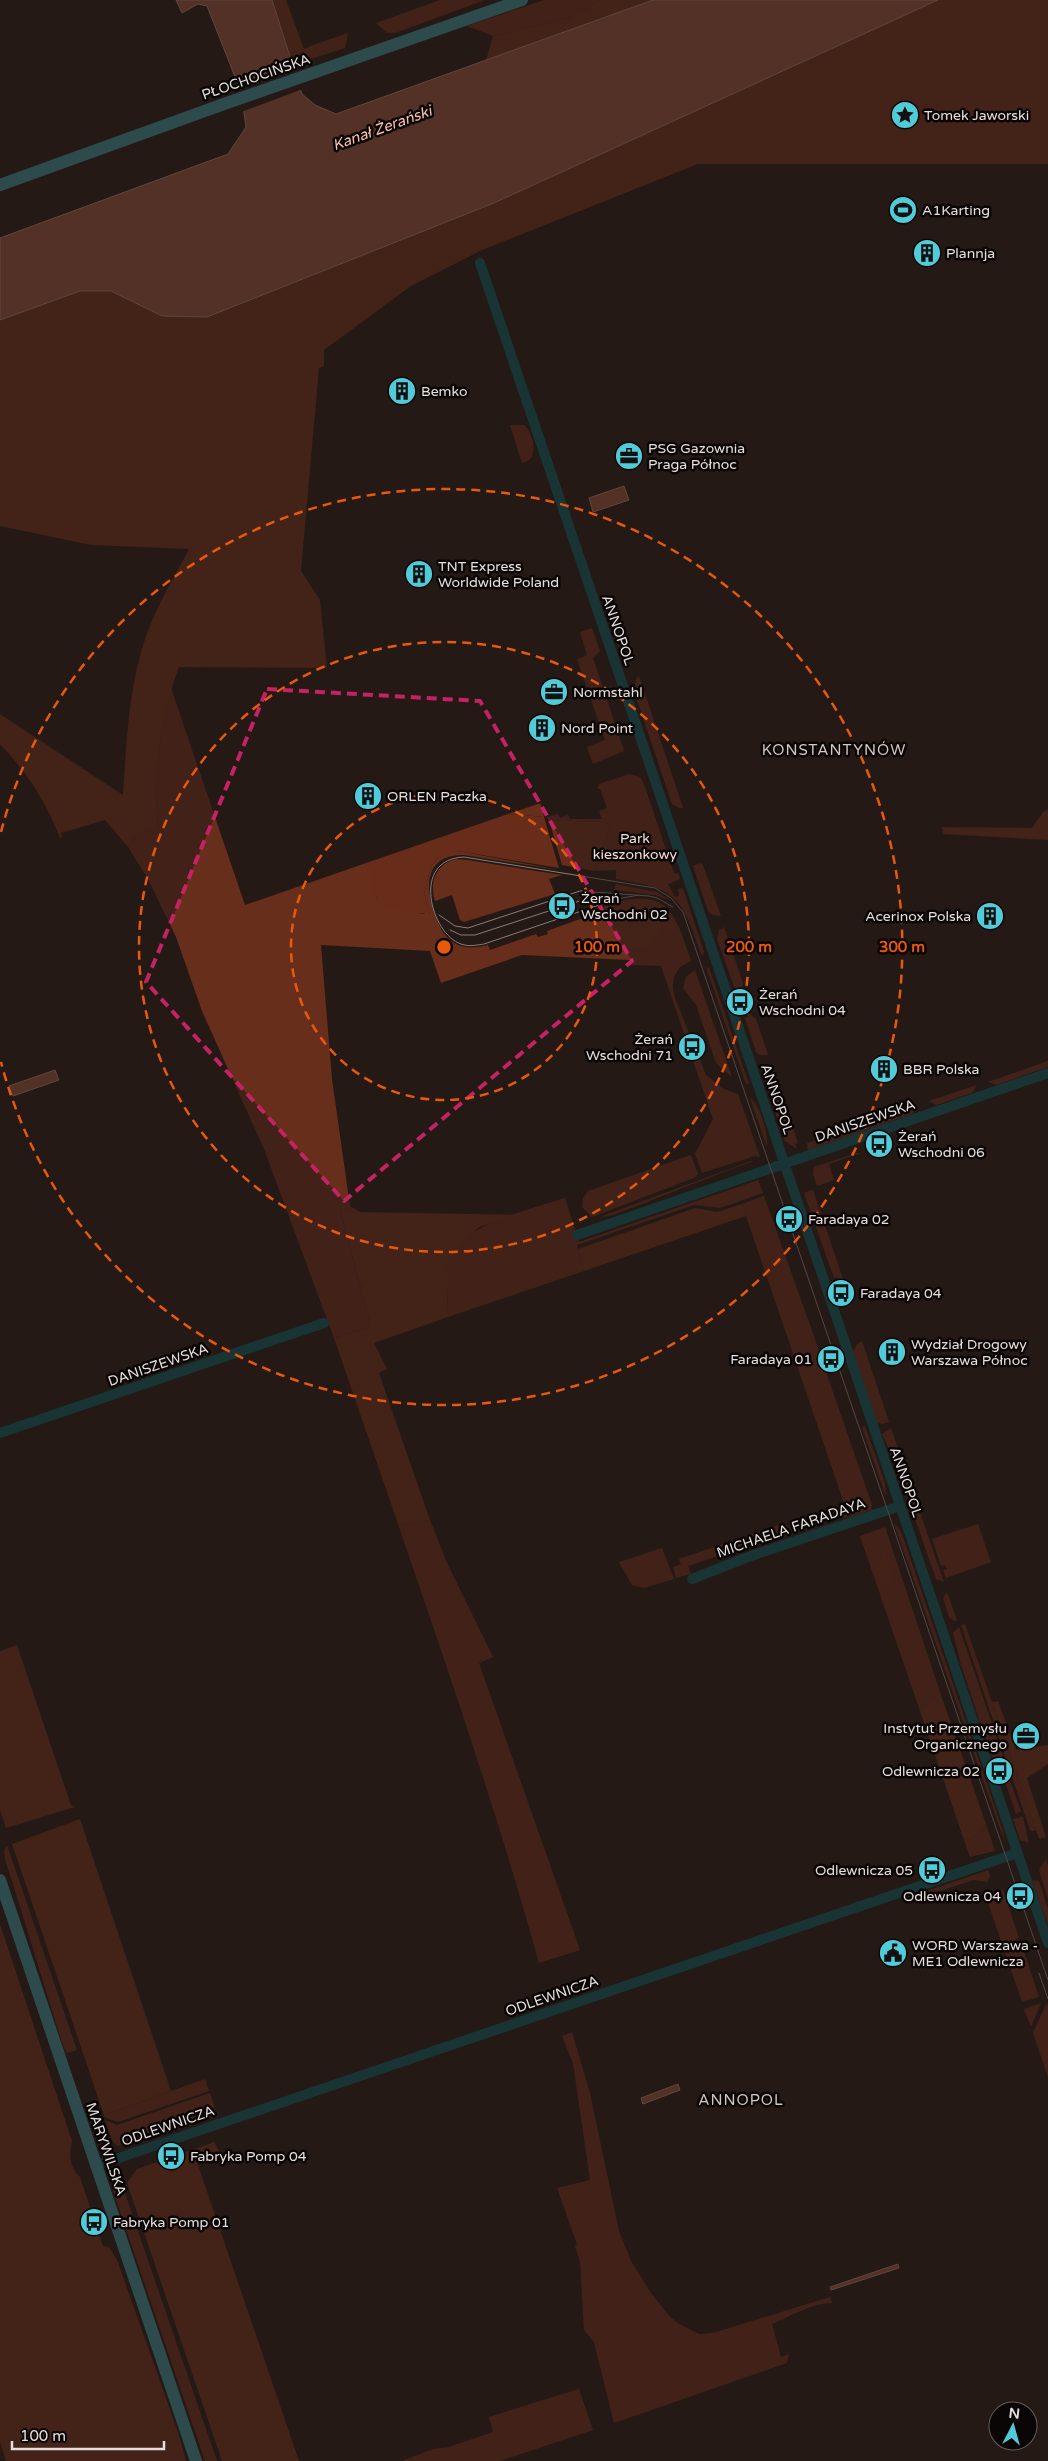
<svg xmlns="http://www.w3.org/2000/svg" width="1048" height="2461" font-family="'Varela Round',sans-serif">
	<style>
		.green { fill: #672e1b }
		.forest { fill: #682d1a }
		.water { fill: #8d4f3b; stroke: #a87a6c }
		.pier { fill: #251916 }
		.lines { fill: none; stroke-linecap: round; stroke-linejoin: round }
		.minor { stroke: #09555c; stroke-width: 10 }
		.major { stroke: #39878f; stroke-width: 12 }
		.tram { stroke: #877d7a; stroke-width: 1 }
		.marked { fill: none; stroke: #c42262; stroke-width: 4; stroke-dasharray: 10 6; stroke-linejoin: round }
		.ring { fill: none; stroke: #e8590c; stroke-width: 2.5; stroke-dasharray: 9 6 }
		.labels { text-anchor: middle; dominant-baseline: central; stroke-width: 5; stroke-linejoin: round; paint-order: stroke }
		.street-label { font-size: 14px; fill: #e7dfdd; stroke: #0a0605 }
		.poi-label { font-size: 14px; fill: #e7dfdd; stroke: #0a0605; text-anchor: start }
		.park-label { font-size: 14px; fill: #f3dfd8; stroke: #0a0605 }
		.water-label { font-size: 15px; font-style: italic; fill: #fac0ad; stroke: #0a0605 }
		.neighbourhood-label { font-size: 15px; letter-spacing: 1px; fill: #d7c7c2; stroke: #0a0605 }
		.centre { fill: #e8590c; stroke: #0a0605; stroke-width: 2.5 }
		.ring-label { font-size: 15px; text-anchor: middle; font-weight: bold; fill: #e8590c; stroke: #0a0605; stroke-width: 5; stroke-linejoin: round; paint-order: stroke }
	</style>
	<rect width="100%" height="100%" fill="#251916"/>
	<g class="green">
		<polygon points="440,0 485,0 395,33 387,33 376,23"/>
		<polygon points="544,0 602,0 568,18 493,36 467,26"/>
		<polygon points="348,33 345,48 311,59 316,44"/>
		<path d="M510 425H524C534 434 540 460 522 463Z"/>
		<polygon points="592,628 600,651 593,658 624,751 593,764 587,747 605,740 577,659 587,655 580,632"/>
		<polygon points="639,676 683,808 679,808 672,804 634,691 636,679"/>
		<path d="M171 688 245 905 369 862 377 899C395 907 410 914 430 914L424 894 431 866 439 857 448 852 458 851 560 870 464 855C427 854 424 884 434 912 443 940 457 953 488 945L490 950 536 934 538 937 548 934 547 931 605 910 604 905C667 888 673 906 691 961 674 967 670 982 675 998L706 1075 724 1089 738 1094 760 1157 755 1156 702 1173 695 1154 713 1119 661 966 630 965V960L522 955 441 983 430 951 321 945 332 1079 350 1206 360 1212 340 1210 371 1327 334 1338 264 1149 202 1011 176 937 148 879 128 847 136 835 158 826C153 782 160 732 171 688Z"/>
		<path d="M630 774 640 777 644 784 674 873H678L680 879 668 884 675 897 679 896 678 889 683 888 704 952 702 956C682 898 679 889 616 879V870L594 871 611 825 603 822 549 820 547 817 558 814 560 818 568 815 570 819H602L599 811 607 808 600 789H597L599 784Z"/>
		<polygon points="541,803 544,817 508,814"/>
		<path d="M456 859 467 860 562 875 549 879 555 894 464 922 460 920 452 895 435 901C429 882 436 864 456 859Z"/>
		<polygon points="701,863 703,865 721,916 712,915 708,911 693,866"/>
		<polygon points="616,884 657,892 672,901 655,895 614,890"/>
		<polygon points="724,927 743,983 740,995 738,988 735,989 717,939 719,930"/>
		<polygon points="706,967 709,968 749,1084 746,1084"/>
		<polygon points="695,970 732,1077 716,1063 696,1005 683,988 686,977"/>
		<polygon points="746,1010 756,1019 768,1055 760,1055 756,1052 745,1018 748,1017"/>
		<polygon points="1048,1061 1048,1067 996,1085 988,1082"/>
		<polygon points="771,1063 798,1143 795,1144 797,1149 785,1141 763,1076 765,1070"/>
		<polygon points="977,1085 972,1093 936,1105 929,1101"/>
		<path d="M750 1098C761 1106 768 1134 767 1147Z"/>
		<polygon points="918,1105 912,1114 808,1150 807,1143"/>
		<polygon points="857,1153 861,1153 829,1164 834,1180 817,1186 813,1174 814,1167"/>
		<polygon points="691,1155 698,1174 696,1177 592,1217 582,1207 583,1198 588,1191"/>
		<path d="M751 1161H754C705 1178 658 1199 609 1216L600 1217Z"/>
		<path d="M758 1180 763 1193 720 1208 694 1205 577 1245 584 1271 448 1317C449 1300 444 1275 449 1259 461 1224 533 1209 565 1198L579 1242 711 1196 713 1203 718 1205 739 1198 735 1188Z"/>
		<polygon points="813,1190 845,1285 841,1286 838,1277 834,1278 804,1193"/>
		<path d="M764 1196 821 1356 818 1358 821 1367 824 1366 872 1505 871 1510C858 1514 840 1524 828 1512L845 1506 742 1204Z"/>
		<polygon points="862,1341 889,1422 882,1424 876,1422 853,1352 857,1344"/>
		<polygon points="865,1426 885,1483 886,1497 862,1427"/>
		<polygon points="891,1428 940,1571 944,1582 936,1579 897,1467 882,1434"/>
		<path d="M430 1520 447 1563 493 1657 479 1663 580 1950 539 1963C498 1815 448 1670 398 1524Z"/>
		<polygon points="894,1523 901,1531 1003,1831 1004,1840"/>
		<polygon points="978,1524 991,1562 946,1578 943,1570 947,1569 945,1565 941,1566 932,1539"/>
		<polygon points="779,1525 782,1534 688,1566 691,1574 676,1578 673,1567 681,1564 679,1559"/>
		<polygon points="885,1527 940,1692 920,1711 860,1536"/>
		<polygon points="662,1548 674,1579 644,1588 632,1585 619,1562"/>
		<polygon points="947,1592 957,1620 954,1621 949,1617 943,1598"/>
		<polygon points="965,1624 1036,1830 1033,1831 1030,1830 961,1625"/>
		<polygon points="959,1627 1003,1756 993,1761 961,1665 953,1633"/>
		<polygon points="1003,1762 1021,1811 1016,1814 999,1763"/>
		<polygon points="1023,1817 1029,1843 1020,1840 1013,1819"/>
		<polygon points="986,1824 995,1851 970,1857 964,1840 980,1834"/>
		<path d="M7 1845 77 2050 67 2053 63 2045C43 1983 25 1921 5 1859L4 1851Z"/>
		<polygon points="1046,1859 1048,1866 1048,1899 1039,1870"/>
		<polygon points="988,1870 990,1876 987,1882 974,1880 921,1897 927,1891"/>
		<polygon points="1032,1880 1039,1881 1048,1909 1048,1926"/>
		<polygon points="1003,1890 1019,1938 1016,1939 1020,1949 1023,1949 1039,1997 1022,2002 986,1897 994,1892 996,1897 1000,1895 999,1891"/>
		<polygon points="1047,2002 1048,2006 1048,2077 1033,2033"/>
		<polygon points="1041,2003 1031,2027 1024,2009"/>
		<path d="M572 2032 590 2093 619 2231 631 2261 651 2293 670 2317 679 2324 699 2334 713 2333 830 2297 832 2303C811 2303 792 2316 772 2324L781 2357 789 2354 787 2363 614 2423 594 2342 584 2330 580 2261 575 2246 577 2244 557 2188 590 2180 573 2063 562 2036Z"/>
		<polygon points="205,2079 209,2091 118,2122 104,2117 104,2115"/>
		<polygon points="210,2093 214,2105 213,2114 118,2146 113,2142 105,2120 117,2125"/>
		<polygon points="119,2173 119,2176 217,2461 205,2461 112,2188"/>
		<polygon points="579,2389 593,2430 500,2461 402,2461 433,2449 449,2447 493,2432 489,2417"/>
	</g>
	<g class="forest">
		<polygon points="272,0 286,0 304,49 316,44 311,59 305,56 292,61"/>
		<polygon points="602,0 653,0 336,114 486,60 493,36 568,18"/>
		<path d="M938 0H1048V164H698L482 250 411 286 324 350V366L319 368 301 571 320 600 327 668 179 667C161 714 153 777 158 827L136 835 128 847 105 820 61 833 62 837 60 838C46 802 27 772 0 744V714L123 795C127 735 129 670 155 614 165 592 178 570 189 549L91 545 0 526V320L80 291H111L162 316 494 203Z"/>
		<polygon points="1048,809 1048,840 943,834 942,827 1032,828 1043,812"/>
		<path d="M508 814 544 817 559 868 458 851 439 857 431 866 424 894 430 914C418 914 386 911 378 900 372 891 371 873 369 862Z"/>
		<polygon points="549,820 603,822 611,825 594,871 562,865"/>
		<circle cx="637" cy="927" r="22"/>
		<polygon points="735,1188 739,1198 718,1205 713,1204 711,1196"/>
		<polygon points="742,1204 746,1216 584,1271 578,1249 695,1208 717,1212"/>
		<polygon points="340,1209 360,1212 517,1215 479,1227 450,1257 447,1270 448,1317 374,1343 387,1369 379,1373 430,1520 398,1524 334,1338 371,1327"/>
		<path d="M884 1549 893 1575 889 1585 881 1584C879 1572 876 1560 884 1549Z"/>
		<polygon points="17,1645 71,1805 75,1807 6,1828 0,1810 0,1651"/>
		<polygon points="940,1692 986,1824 980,1834 964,1840 920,1711"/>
		<polygon points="998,1701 1016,1750 1048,1745 1048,1764 1027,1778 1046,1837 1039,1839 992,1702"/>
		<polygon points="80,1819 171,2091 104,2115 12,1844"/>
		<path d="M0 1924 72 2141C69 2156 69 2166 80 2177L103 2246 109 2247 117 2260 179 2435 186 2461H6L0 2442Z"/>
		<polygon points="214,2142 221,2154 197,2162 299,2461 222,2461 127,2183 137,2169"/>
	</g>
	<g class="water">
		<polygon points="176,0 272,0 302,94 315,105 336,114 653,0 938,0 494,203 207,317 162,316 111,291 80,291 0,320 0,238 228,154 246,127 241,92 207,6 198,4 182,13"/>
		<polygon points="624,486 629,500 593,512 589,498"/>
		<polygon points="55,1070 59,1080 13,1096 9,1086"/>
		<polygon points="678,2084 680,2090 643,2104 641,2098"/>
		<polygon points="898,2264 899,2268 831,2290 830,2287"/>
	</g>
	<polygon class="pier" points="296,65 303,89 241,112 236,86"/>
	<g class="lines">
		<g class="minor">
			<polyline points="480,263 1048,1943"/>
			<polyline points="577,1235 1048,1073"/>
			<polyline points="0,1433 324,1323"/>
			<polyline points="692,1579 748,1557 900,1506"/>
			<polyline points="95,2166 1017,1853"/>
		</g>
		<g class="major">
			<polyline points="0,185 224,104 522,0"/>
			<polyline points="0,1880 196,2461"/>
		</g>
		<g class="tram">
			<path d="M639 895 617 899 484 944C477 945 469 947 461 944 431 934 410 859 464 857L655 888 671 898 683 912 1048 1980"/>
			<polyline points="439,915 455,926 468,928 580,891 649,896 657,898 673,907"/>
			<polyline points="450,930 461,935 475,935 598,895"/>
			<polyline points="1039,1973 1048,1999"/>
		</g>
	</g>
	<path d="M0 0H1048V2461H0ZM267 689 480 701 632 961 344 1201 146 982Z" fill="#251916" fill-opacity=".55" fill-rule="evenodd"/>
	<path class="marked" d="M267 689 480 701 632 961 344 1201 146 982Z"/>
	<g class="ring">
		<circle cx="444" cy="947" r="153"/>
		<circle cx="444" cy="947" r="305"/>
		<path d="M1 832A458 458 0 1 1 1 1062"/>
	</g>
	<defs>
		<symbol id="sight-disc" viewBox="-11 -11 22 22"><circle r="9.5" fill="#52cbd8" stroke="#0a0605"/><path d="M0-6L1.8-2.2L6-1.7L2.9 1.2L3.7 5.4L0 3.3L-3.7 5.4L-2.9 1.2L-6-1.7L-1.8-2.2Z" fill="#111"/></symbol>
		<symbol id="stadium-disc" viewBox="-11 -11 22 22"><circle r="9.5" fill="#52cbd8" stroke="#0a0605"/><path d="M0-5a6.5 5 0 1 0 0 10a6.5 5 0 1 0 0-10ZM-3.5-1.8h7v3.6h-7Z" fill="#111"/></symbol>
		<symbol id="building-disc" viewBox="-11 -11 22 22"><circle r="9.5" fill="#52cbd8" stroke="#0a0605"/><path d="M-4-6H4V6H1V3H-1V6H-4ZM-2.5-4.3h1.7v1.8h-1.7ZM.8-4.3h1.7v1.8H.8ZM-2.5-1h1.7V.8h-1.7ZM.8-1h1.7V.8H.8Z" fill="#111"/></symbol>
		<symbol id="office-disc" viewBox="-11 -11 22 22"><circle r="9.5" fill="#52cbd8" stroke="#0a0605"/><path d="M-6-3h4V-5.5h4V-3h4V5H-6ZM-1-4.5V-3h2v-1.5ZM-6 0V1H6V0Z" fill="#111"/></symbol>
		<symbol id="bus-disc" viewBox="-11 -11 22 22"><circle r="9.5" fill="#52cbd8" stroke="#0a0605"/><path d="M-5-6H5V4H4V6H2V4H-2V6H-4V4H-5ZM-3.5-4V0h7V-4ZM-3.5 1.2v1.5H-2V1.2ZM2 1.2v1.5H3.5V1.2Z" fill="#111"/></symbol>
		<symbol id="civic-disc" viewBox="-11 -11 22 22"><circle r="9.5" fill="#52cbd8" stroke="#0a0605"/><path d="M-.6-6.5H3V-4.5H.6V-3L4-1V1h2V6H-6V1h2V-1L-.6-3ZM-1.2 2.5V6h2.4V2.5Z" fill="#111"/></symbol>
	</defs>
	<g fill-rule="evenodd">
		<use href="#sight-disc" x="889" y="99" width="32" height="32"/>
		<use href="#stadium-disc" x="887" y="194" width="32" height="32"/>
		<use href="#building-disc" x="911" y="237" width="32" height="32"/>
		<use href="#building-disc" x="386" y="375" width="32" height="32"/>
		<use href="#office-disc" x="613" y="440" width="32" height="32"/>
		<use href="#building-disc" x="403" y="558" width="32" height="32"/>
		<use href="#office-disc" x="538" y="676" width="32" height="32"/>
		<use href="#building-disc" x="526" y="712" width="32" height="32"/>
		<use href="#building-disc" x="352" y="780" width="32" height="32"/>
		<use href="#bus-disc" x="546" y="890" width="32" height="32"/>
		<use href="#building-disc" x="974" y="900" width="32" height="32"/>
		<use href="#bus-disc" x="724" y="986" width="32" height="32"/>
		<use href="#bus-disc" x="676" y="1031" width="32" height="32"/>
		<use href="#building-disc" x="868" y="1053" width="32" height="32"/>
		<use href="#bus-disc" x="863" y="1128" width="32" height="32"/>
		<use href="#bus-disc" x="773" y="1203" width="32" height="32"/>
		<use href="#bus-disc" x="825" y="1277" width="32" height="32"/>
		<use href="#building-disc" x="876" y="1336" width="32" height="32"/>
		<use href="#bus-disc" x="815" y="1343" width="32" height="32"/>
		<use href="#office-disc" x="1010" y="1720" width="32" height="32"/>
		<use href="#bus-disc" x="983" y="1755" width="32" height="32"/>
		<use href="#bus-disc" x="916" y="1854" width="32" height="32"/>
		<use href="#bus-disc" x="1004" y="1880" width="32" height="32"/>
		<use href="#civic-disc" x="877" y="1937" width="32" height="32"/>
		<use href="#bus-disc" x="155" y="2140" width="32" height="32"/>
		<use href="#bus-disc" x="78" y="2206" width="32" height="32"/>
	</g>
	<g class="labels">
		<g class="street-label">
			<text transform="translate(256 77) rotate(-19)">PŁOCHOCIŃSKA</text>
			<text transform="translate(618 630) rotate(71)">ANNOPOL</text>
			<text transform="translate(777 1099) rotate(71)">ANNOPOL</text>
			<text transform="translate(865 1121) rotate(-19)">DANISZEWSKA</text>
			<text transform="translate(158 1365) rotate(-19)">DANISZEWSKA</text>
			<text transform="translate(906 1482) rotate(71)">ANNOPOL</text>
			<text transform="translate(791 1528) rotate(-19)">MICHAELA FARADAYA</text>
			<text transform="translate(552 1996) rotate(-19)">ODLEWNICZA</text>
			<text transform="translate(168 2126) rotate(-19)">ODLEWNICZA</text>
			<text transform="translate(106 2149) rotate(71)">MARYWILSKA</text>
		</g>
		<g class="poi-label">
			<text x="924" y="115">Tomek Jaworski</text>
			<text x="922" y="210">A1Karting</text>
			<text x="946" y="253">Plannja</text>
			<text x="421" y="391">Bemko</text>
			<text x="648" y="448">PSG Gazownia<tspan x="648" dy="16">Praga Północ</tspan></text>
			<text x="438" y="566">TNT Express<tspan x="438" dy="16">Worldwide Poland</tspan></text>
			<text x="573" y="692">Normstahl</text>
			<text x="561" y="728">Nord Point</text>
			<text x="387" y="796">ORLEN Paczka</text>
			<text x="581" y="898">Żerań<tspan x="581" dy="16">Wschodni 02</tspan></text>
			<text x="971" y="916" text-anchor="end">Acerinox Polska</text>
			<text x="759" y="994">Żerań<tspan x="759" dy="16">Wschodni 04</tspan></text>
			<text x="673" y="1039" text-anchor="end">Żerań<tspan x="673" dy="16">Wschodni 71</tspan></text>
			<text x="903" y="1069">BBR Polska</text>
			<text x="898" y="1136">Żerań<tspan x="898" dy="16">Wschodni 06</tspan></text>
			<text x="808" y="1219">Faradaya 02</text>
			<text x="860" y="1293">Faradaya 04</text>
			<text x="911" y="1344">Wydział Drogowy<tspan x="911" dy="16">Warszawa Północ</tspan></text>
			<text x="812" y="1359" text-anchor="end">Faradaya 01</text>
			<text x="1007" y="1728" text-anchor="end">Instytut Przemysłu<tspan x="1007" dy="16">Organicznego</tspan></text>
			<text x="980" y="1771" text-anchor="end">Odlewnicza 02</text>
			<text x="913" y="1870" text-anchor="end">Odlewnicza 05</text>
			<text x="1001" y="1896" text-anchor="end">Odlewnicza 04</text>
			<text x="912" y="1945">WORD Warszawa -<tspan x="912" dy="16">ME1 Odlewnicza</tspan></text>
			<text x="190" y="2156">Fabryka Pomp 04</text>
			<text x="113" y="2222">Fabryka Pomp 01</text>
		</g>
		<g class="park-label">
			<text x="635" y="838">Park<tspan x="635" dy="16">kieszonkowy</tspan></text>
		</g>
		<g class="water-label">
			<text transform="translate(382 128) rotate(-20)">Kanał Żerański</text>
		</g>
		<g class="neighbourhood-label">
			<text x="834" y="750">KONSTANTYNÓW</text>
			<text x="741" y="2100">ANNOPOL</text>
		</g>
	</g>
	<circle cx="444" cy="947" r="8" class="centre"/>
	<g class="ring-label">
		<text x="597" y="952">100 m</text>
		<text x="749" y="952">200 m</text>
		<text x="902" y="952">300 m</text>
	</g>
	<g transform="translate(1013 2426) rotate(6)"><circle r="24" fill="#0a0605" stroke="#625d5b"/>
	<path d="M0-4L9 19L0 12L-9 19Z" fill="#52cbd8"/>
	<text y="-8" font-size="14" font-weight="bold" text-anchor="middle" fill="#e7dfdd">N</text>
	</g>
	<path d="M12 2441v8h152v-8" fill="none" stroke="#e7dfdd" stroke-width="2.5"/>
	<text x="20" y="2441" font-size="15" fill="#e7dfdd" stroke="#0a0605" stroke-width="4" paint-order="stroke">100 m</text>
</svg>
